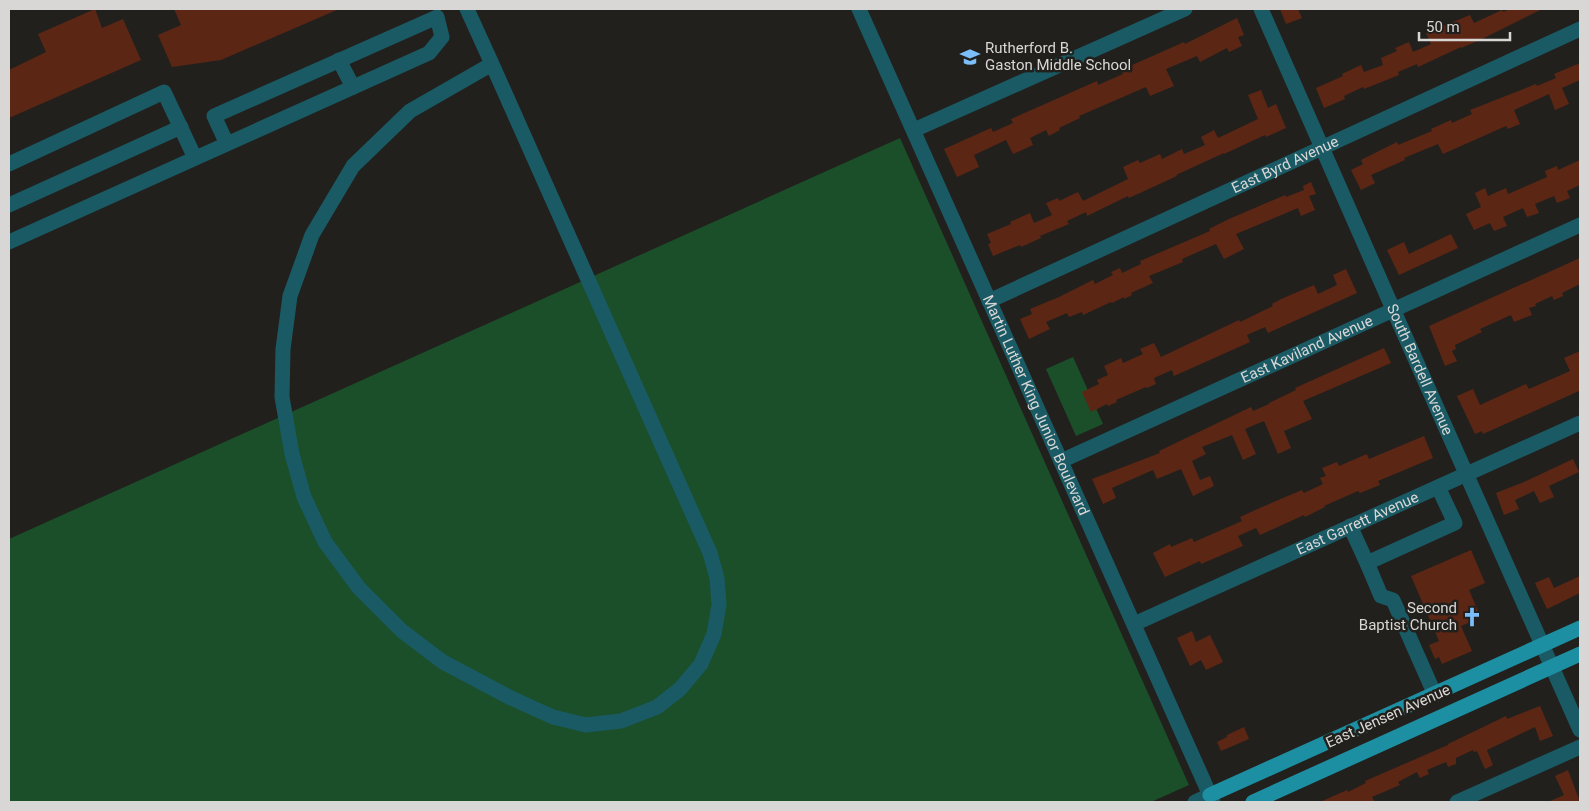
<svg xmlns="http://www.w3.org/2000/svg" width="1589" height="811" font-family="Roboto,sans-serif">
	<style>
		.green { fill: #1a4f2a }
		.building { fill: #5c2615 }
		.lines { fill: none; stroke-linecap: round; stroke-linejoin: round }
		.minor { stroke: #1a5a65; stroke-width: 15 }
		.major { stroke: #1d8fa3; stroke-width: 15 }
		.labels { text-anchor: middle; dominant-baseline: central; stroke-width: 5; stroke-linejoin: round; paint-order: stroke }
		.poi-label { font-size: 15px; fill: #d9d7d5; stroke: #22201c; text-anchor: start }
		.street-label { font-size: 15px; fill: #d9d7d5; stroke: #22201c }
	</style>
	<rect width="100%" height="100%" fill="#22201c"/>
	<g class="green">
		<polygon points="900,138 1189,785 1151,802 9,802 9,539"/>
		<polygon points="1073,357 1103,424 1076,436 1046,369"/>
	</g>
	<g class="building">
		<polygon points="95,9 102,28 123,19 141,60 9,118 9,70 46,52 38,34"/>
		<polygon points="174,9 339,9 221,60 172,67 158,35 181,25"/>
		<polygon points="1280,9 1298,9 1302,18 1286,24"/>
		<polygon points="1510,9 1542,9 1480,40 1461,48 1461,47 1418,67 1417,64 1398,72 1399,75 1364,89 1363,87 1344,96 1345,99 1324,108 1316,88 1343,76 1342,74 1361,65 1364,72 1383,65 1381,58 1397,51 1395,48 1409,42 1413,52 1431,44 1426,33 1470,15 1474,23 1502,10 1503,12"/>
		<polygon points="1237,18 1244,35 1238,37 1242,46 1229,52 1227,48 1200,62 1197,56 1166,69 1174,86 1150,96 1146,87 1079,116 1080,118 1059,128 1060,130 1049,136 1046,130 1030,138 1033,145 1013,154 1006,140 974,155 979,167 957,177 944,149 991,128 993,132 1013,123 1011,119 1097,81 1098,85 1123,74 1121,70 1184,42 1185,44"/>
		<polygon points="1580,63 1580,80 1562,88 1569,104 1555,110 1549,94 1514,110 1520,124 1508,129 1506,126 1443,154 1438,144 1404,158 1405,160 1371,175 1375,183 1361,190 1351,170 1363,164 1361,160 1397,142 1398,145 1432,131 1431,129 1451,120 1452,123 1472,114 1470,110 1536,84 1537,86 1556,78 1554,74"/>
		<polygon points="1261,90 1268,108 1276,104 1286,128 1266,137 1265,135 1224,154 1224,153 1176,175 1177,176 1129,198 1128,196 1087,216 1086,212 1067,221 1069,224 1040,236 1041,238 1021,247 1020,245 993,256 988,244 991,243 987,234 1011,224 1010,222 1030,213 1034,223 1052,215 1046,203 1058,198 1059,201 1078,192 1083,201 1128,179 1123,167 1138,160 1140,163 1160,154 1162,159 1182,149 1184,154 1205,145 1201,137 1214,130 1218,138 1258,119 1248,95"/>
		<polygon points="1580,160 1580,185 1567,191 1570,198 1557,203 1554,196 1535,204 1539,213 1527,217 1523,208 1503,217 1507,226 1494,231 1490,223 1474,230 1466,214 1481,207 1475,193 1485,188 1488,196 1506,188 1508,194 1547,177 1545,171 1557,166 1558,170"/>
		<polygon points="1311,182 1316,194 1309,196 1315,210 1301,216 1298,208 1236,234 1244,249 1224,259 1216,244 1182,259 1183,262 1149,276 1153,283 1131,293 1132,295 1124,299 1124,297 1112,303 1111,302 1083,315 1082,312 1069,317 1067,313 1046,322 1050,329 1029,339 1020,319 1032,314 1030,309 1059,297 1093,280 1095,284 1113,275 1111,272 1120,268 1122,273 1141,264 1140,261 1210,231 1209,229 1229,219 1285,195 1286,197 1304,190 1303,186"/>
		<polygon points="1451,234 1458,248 1399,275 1387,250 1404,242 1409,254"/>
		<polygon points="1580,258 1580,284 1562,293 1563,296 1554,300 1552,296 1535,304 1536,306 1529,308 1532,315 1514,322 1511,315 1480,329 1482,332 1455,345 1456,349 1452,351 1457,361 1445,366 1429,326"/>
		<polygon points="1346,269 1357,293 1268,333 1265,327 1247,335 1250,342 1174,376 1172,370 1154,378 1156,384 1147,388 1146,387 1116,400 1117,402 1108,406 1107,404 1091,412 1082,392 1099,384 1097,380 1108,375 1104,366 1121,358 1123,363 1143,354 1140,349 1154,343 1161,357 1239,320 1240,322 1273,306 1272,304 1281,299 1314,285 1318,294 1337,285 1333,275"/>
		<polygon points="1384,348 1391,363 1303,401 1312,419 1284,431 1291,448 1278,454 1264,421 1245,429 1256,454 1243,460 1232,435 1202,447 1206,454 1192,461 1200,480 1210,476 1214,486 1193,496 1181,469 1157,479 1153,470 1112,488 1116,498 1103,504 1092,479 1160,453 1159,451 1251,407 1253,411 1269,404 1269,403 1296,390 1295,388"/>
		<polygon points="1580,351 1580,393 1579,391 1483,434 1482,431 1475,434 1457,396 1473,389 1480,405 1526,384 1529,389 1570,371 1564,358"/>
		<polygon points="1424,436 1433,458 1378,481 1380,485 1360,493 1358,491 1324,506 1325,507 1305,517 1304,515 1260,535 1256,528 1238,536 1243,546 1201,564 1200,561 1165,577 1153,553 1170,544 1171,547 1192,538 1194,542 1242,521 1240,517 1262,507 1302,490 1304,493 1323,484 1320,478 1326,476 1322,468 1337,462 1339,466 1367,454 1369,459"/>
		<polygon points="1573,459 1579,472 1549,486 1554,497 1540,503 1534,491 1515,500 1519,509 1504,515 1496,493 1524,482"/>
		<polygon points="1471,550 1485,583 1469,590 1478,611 1470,614 1473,621 1461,626 1472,651 1442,664 1439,657 1435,659 1429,645 1439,641 1411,576"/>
		<polygon points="1580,576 1580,593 1547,609 1535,583 1549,577 1554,588"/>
		<polygon points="1192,631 1196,642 1210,635 1223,662 1206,670 1201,660 1190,666 1177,638"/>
		<polygon points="1540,706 1553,736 1540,741 1535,727 1487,750 1493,765 1485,769 1477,751 1474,752 1473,750 1456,758 1456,764 1448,767 1446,762 1427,770 1429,774 1420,778 1417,772 1398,782 1400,785 1372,797 1375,802 1320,802 1347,790 1348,792 1366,783 1365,781 1448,745 1448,744 1506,716 1507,719"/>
		<polygon points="1244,727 1249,739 1221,751 1217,742 1227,737 1227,735"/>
		<polygon points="1568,770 1580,802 1548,802 1564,795 1555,776"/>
	</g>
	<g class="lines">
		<g class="minor">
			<polyline points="467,9 492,64 710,553 717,578 719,605 714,634 701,664 680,689 657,707 621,721 586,725 553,717 511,698 443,662 402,631 359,588 325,542 304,497 292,454 282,397 283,349 290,296 312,235 353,166 410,111 492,64"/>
			<path id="s1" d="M859 9 1213 802"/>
			<path id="s2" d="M1261 9 1393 309 1580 730"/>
			<polyline points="339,60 353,87"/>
			<polyline points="914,130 1185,9"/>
			<polyline points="9,164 164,92 195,158"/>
			<polyline points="9,205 181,127"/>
			<polyline points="9,242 429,53 442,37 437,17 214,116 227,144"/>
			<path id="s3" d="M989 301 1580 29"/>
			<path id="s4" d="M1061 461 1580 225"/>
			<polyline points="1350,526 1367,563 1455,523 1438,487"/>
			<polyline points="1367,563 1381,596 1393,600 1435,695"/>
			<path id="s5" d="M1134 624 1580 423"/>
			<polyline points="1195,802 1210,795"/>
			<polyline points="1457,802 1580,747"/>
		</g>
		<g class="major">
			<polyline points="1210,795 1580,628"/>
			<polyline points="1253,802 1580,654"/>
		</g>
	</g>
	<defs>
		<symbol id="school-bare" viewBox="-9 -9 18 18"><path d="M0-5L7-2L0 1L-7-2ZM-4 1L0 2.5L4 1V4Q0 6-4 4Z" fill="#7cbef9" stroke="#22201c" stroke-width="2.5" paint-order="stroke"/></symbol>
		<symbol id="church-bare" viewBox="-9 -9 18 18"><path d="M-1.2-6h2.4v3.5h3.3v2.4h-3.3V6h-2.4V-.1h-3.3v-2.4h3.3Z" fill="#7cbef9" stroke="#22201c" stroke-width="2.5" paint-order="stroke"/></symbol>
	</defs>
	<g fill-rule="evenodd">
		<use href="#school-bare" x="956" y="43" width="28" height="28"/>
		<use href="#church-bare" x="1458" y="603" width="28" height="28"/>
	</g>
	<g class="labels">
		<g class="poi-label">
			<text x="985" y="48">Rutherford B.<tspan x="985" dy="17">Gaston Middle School</tspan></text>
			<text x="1457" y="608" text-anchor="end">Second<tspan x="1457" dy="17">Baptist Church</tspan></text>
		</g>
		<g class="street-label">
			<text stroke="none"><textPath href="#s3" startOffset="326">East Byrd Avenue</textPath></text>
			<text stroke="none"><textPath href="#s4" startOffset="270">East Kaviland Avenue</textPath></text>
			<text stroke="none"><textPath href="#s2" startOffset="394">South Bardell Avenue</textPath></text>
			<text stroke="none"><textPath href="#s1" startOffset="434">Martin Luther King Junior Boulevard</textPath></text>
			<text stroke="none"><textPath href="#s5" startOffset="245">East Garrett Avenue</textPath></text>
			<text transform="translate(1388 716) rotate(-24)">East Jensen Avenue</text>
		</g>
	</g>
	<rect width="1589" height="811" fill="none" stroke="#d9d7d5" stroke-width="20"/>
	<path d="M1419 32v8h91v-8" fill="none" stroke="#d9d7d5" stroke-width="2.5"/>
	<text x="1426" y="32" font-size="15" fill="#d9d7d5" stroke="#22201c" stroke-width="4" paint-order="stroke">50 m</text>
</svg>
